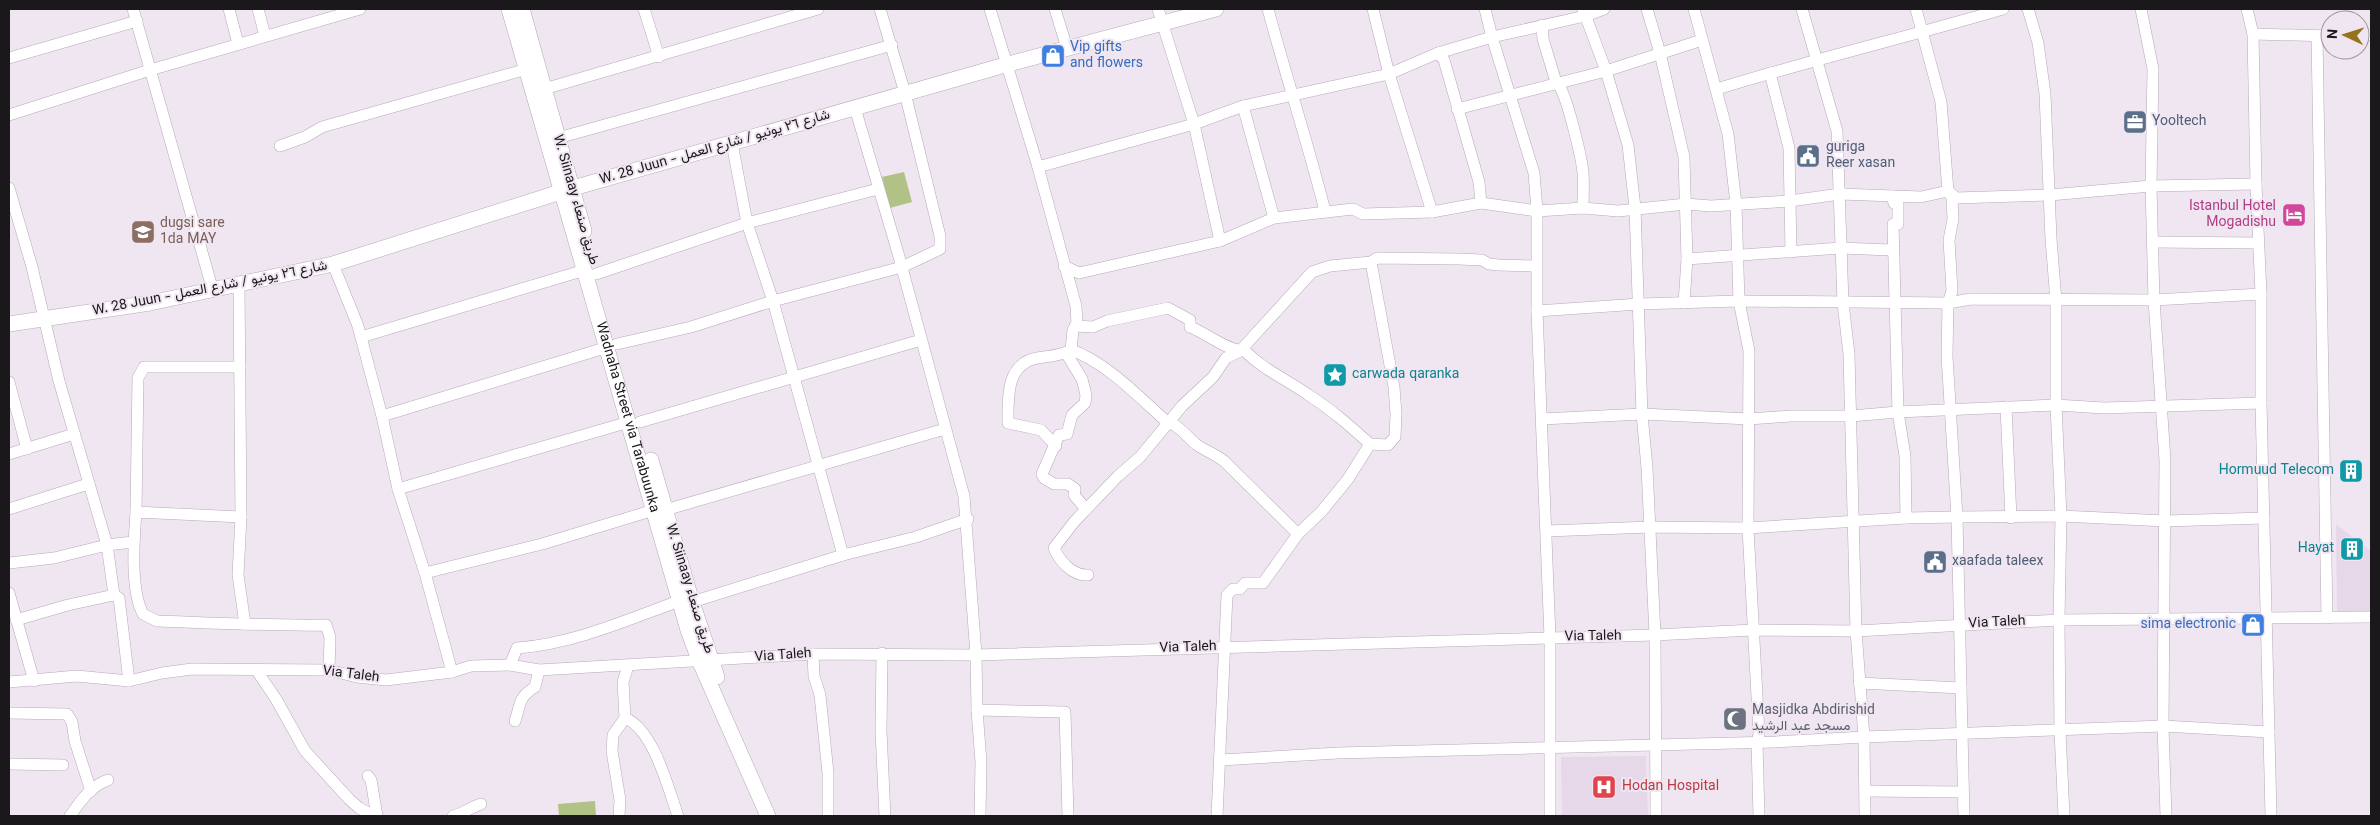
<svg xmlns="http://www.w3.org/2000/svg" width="2380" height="825" font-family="Georgia,Vazirmatn,serif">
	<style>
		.built { fill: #e7d8e9 }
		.green { fill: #b1c286 }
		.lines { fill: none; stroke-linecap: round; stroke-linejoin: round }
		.street-casing { stroke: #b3abb5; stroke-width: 12 }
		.secondary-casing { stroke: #b3abb5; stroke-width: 16 }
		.street { stroke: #fff; stroke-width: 11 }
		.secondary { stroke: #fff; stroke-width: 15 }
		.labels { text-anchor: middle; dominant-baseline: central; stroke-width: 4; stroke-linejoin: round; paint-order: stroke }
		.shop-label { font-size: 14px; fill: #366cbe; stroke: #f0e6f1; text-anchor: start }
		.service-label { font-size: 14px; fill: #4e5e75; stroke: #f0e6f1; text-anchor: start }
		.street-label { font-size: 14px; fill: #1b181b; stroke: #f0e6f1 }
		.hotel-label { font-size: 14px; fill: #b23c85; stroke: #f0e6f1; text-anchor: end }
		.education-label { font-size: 14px; fill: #785e54; stroke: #f0e6f1; text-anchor: start }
		.culture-label { font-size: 14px; fill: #0d838f; stroke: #f0e6f1; text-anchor: end }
		.worship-label { font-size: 14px; fill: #5b616d; stroke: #f0e6f1; text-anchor: start }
		.health-label { font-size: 14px; fill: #be3a42; stroke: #f0e6f1; text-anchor: start }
	</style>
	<rect width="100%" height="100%" fill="#f0e6f1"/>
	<g class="built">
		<polygon points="2336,524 2371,551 2371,617 2337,618"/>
		<polygon points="1646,756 1648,816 1562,816 1561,757"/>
	</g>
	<g class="green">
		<polygon points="904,172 912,202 890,208 882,177"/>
		<polygon points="595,801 596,816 559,816 558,804"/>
	</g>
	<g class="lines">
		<defs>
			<g id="street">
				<polyline points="133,9 213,291"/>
				<polyline points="229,9 238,44"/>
				<polyline points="258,9 265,36"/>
				<polyline points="644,9 659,57"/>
				<path d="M990 9 1038 167 1076 306 1077 324 1073 330 1071 350C1061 356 1049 356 1037 358 1006 364 1008 397 1008 423L1041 430 1056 446"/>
				<polyline points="1055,9 1067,48"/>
				<polyline points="1158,9 1194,124 1220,241"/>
				<path d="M1268 9C1286 77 1308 143 1325 211"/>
				<polyline points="1373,9 1389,74 1432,212"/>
				<polyline points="1485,9 1492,37 1534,173 1537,211 1537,311 1550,638 1550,816"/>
				<polyline points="1583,9 1606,71 1628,145 1635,208 1642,414 1647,468 1655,635 1656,816"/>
				<polyline points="1647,9 1660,53 1684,157 1687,259 1684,303"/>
				<polyline points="1694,9 1728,134 1736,204 1739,301 1749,351 1748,528 1759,734 1757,742 1759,816"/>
				<polyline points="1802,9 1837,131 1843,303 1849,354 1856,631 1864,737 1865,816"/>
				<polyline points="1916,9 1941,102 1948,191 1952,198 1953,219 1949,240 1952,291 1948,303 1947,356 1957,517 1964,816"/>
				<polyline points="2028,9 2038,43 2045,94 2051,239 2056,301 2056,405 2061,516 2059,620 2060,731 2064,816"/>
				<polyline points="2141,9 2153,69 2151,186 2154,300 2165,460 2163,726 2166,816"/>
				<polyline points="2247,9 2253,34 2256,184 2261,294 2261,403 2271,816"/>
				<path d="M1542 25 1543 39 1556 82C1565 85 1582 160 1583 173 1584 185 1583 197 1583 208"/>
				<polyline points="2253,34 2330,36"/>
				<polyline points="2360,35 2371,35"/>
				<polyline points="2317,36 2327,618"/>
				<polyline points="1438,53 1444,60 1479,182 1481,203"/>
				<polyline points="9,58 137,21"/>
				<polyline points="1770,73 1789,148 1791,252"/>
				<polyline points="544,89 818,9"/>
				<path d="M1717 89C1811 60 1908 37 2003 9"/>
				<polyline points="1243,106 1274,218"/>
				<polyline points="855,108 898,253 964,496 976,655 977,710 981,762 980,816"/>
				<polyline points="1457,109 1606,71 1702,40"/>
				<polyline points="9,115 150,70 360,9"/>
				<polyline points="558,138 892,45"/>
				<polyline points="732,143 747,223 773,301 843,555"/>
				<polyline points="280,146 305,137 322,127 527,69"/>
				<polyline points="1038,167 1194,124 1243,106 1389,74 1438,53 1492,37 1585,16 1604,9"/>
				<polyline points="9,188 32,267 59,381 107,545 114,595 119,598 129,681"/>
				<polyline points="1892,196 1894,203 1898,203 1898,224 1893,224 1898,412 1905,456 1906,518"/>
				<polyline points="2153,242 2258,243"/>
				<polyline points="1687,259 1841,248 1890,250 1894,244"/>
				<polyline points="333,264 358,326 382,416 398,489 425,573 452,672"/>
				<polyline points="1064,266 1079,273 1220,241 1274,218 1353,209 1363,214 1432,212 1481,203 1537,211 1583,208 1618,211 1686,204 1711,206 1790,201 1840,194 1921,197 1948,191 1956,198 2050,195 2151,186 2256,184"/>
				<polyline points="596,274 747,223 878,189"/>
				<polyline points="239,285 241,517 238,575 245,624"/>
				<polyline points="1537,311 1639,304 1739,301 1948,303 1971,299 2154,300 2261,294"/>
				<path d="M1075 326 1093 327 1107 321 1168 308 1190 320V327C1205 332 1230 353 1244 350 1263 370 1288 380 1310 396 1332 410 1351 427 1370 444L1348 479 1322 511 1298 534 1263 583H1245L1240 589H1233L1227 595 1217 816"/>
				<polyline points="361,337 585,270"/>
				<polyline points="617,344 691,327 773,301 902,267 940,249 940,236 905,93 880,9"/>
				<path d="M1071 350C1106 362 1140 398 1167 422 1170 424 1174 424 1177 427 1185 432 1190 440 1197 445 1206 451 1215 454 1224 461L1298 534"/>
				<polyline points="1066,353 1082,379 1086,395 1085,403 1072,415 1067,434 1059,435 1042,474 1044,478 1054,484 1068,484 1075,489 1074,495 1086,509"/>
				<polyline points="9,382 27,449"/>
				<polyline points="2006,407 2011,518"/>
				<polyline points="382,416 608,347"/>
				<polyline points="1542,419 1642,414 1749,419 1791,416 1851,416 1898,412 2056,405 2104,408 2261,403"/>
				<polyline points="640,422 921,340"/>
				<polyline points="1370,444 1388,445 1395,437 1396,414 1394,387 1371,262"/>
				<polyline points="9,454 74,434"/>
				<polyline points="398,489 629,422"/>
				<polyline points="9,509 88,484"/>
				<polyline points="665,510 945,429"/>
				<polyline points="136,512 138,378 144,367 240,367"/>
				<path d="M241 517 136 512C134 539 130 590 143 614L157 621C213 623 270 626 326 625L330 637 329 670"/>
				<polyline points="1547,531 1650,527 1748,528 1906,518 1957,517 2061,516 2166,521 2264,518"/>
				<polyline points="9,563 54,558 107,545 133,542"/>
				<polyline points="425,573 542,544 654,510"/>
				<path d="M1088 575C1073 576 1060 562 1054 548L1074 522 1118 476 1140 457 1182 406 1213 377 1226 358 1240 351 1312 272 1330 266 1371 262 1377 258 1459 259 1482 260 1489 264 1499 265 1536 266"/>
				<polyline points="9,593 34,681"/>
				<polyline points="692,602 843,555 916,537 968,519"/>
				<polyline points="16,620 68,605 114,595"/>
				<polyline points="882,653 881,731 885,816"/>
				<polyline points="813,654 814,676 820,695 828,773 828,814"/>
				<path d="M510 665 517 648C573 644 627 620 679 601"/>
				<polyline points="257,671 276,699 305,751 349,799 359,808 375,816"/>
				<polyline points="9,682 77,676 129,681 162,673 192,669 329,670 357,677 386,680 452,672 471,666 510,665 539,670 813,654 976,655 1655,635 1753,630 1856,631 2059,620 2371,617"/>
				<polyline points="1859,683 1961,688"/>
				<polyline points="977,710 1065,712 1068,816"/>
				<polyline points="9,713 67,714 72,722 75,741 91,791"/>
				<path d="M625 718C654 730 668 788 678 816"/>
				<path d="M515 721C521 703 518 698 535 687L539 670"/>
				<polyline points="1221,760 1338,753 1775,742 1864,737 2163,726 2269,732"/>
				<polyline points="9,764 63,765"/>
				<polyline points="368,776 371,780 377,816"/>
				<polyline points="1866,791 1962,792"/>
				<path d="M70 816C80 802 90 786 108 780"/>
				<path d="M453 816C463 814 471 807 481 804"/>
				<polyline points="619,816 620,800 612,751 613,735 625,718 623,682 628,666"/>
			</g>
			<g id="secondary">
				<path id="s1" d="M509 9 688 630 699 660 768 816"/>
				<polyline points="522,9 584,231"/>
				<polyline points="9,324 150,303 333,264 573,188 1005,65 1216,9"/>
				<polyline points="651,460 692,602 717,677"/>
			</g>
		</defs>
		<use href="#street" class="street-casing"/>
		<use href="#secondary" class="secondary-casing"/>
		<use href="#street" class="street"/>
		<use href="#secondary" class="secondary"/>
	</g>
	<defs>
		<symbol id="shop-square" viewBox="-11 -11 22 22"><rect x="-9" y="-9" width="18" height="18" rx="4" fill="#3f7fe0" stroke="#f0e6f1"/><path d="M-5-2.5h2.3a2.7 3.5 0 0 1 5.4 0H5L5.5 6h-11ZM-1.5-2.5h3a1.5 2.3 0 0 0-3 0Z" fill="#fff"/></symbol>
		<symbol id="office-square" viewBox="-11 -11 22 22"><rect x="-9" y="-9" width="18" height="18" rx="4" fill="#5c6f8a" stroke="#f0e6f1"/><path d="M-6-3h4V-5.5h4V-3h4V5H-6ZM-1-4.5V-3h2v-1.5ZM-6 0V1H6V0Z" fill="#fff"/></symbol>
		<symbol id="civic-square" viewBox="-11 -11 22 22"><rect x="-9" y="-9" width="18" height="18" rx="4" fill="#5c6f8a" stroke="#f0e6f1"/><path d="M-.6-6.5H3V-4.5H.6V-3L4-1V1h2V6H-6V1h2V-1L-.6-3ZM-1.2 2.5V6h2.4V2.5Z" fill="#fff"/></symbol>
		<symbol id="hotel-square" viewBox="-11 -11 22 22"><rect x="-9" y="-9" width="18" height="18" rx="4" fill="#d1479c" stroke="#f0e6f1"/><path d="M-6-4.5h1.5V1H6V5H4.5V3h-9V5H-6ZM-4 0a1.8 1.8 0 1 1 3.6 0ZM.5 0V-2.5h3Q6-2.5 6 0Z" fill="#fff"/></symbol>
		<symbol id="school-square" viewBox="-11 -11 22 22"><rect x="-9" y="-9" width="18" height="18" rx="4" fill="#8d6e63" stroke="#f0e6f1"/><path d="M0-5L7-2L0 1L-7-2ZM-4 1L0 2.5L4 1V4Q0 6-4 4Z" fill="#fff"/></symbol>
		<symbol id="sight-square" viewBox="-11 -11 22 22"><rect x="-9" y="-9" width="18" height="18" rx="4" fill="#0f9aa8" stroke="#f0e6f1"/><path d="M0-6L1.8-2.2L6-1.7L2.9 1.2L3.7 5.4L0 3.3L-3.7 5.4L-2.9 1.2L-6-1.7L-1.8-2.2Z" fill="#fff"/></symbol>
		<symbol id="building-square" viewBox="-11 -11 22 22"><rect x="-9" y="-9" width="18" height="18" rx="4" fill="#0f9aa8" stroke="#f0e6f1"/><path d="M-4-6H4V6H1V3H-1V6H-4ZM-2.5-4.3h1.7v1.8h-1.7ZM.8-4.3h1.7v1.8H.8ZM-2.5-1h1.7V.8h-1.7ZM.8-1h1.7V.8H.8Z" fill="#fff"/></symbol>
		<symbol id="mosque-square" viewBox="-11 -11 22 22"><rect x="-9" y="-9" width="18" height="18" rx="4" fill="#6b7280" stroke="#f0e6f1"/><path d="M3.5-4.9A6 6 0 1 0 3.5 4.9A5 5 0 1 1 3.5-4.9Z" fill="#fff"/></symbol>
		<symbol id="hospital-square" viewBox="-11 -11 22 22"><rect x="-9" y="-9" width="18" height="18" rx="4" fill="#e0444e" stroke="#f0e6f1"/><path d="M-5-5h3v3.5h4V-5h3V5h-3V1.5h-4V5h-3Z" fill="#fff"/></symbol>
	</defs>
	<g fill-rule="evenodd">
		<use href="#shop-square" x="1039" y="42" width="28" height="28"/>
		<use href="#office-square" x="2121" y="108" width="28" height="28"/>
		<use href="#civic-square" x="1794" y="142" width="28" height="28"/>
		<use href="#hotel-square" x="2280" y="201" width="28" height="28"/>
		<use href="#school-square" x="129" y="218" width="28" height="28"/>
		<use href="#sight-square" x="1321" y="361" width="28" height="28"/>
		<use href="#building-square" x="2337" y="457" width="28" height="28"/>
		<use href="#building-square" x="2338" y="535" width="28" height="28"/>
		<use href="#civic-square" x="1921" y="548" width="28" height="28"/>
		<use href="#shop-square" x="2239" y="611" width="28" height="28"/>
		<use href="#mosque-square" x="1721" y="705" width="28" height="28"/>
		<use href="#hospital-square" x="1590" y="773" width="28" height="28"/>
	</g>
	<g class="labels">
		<g class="shop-label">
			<text x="1070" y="48">Vip gifts<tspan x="1070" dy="16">and flowers</tspan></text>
			<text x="2236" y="625" text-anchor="end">sima electronic</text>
		</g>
		<g class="service-label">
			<text x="2152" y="122">Yooltech</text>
			<text x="1826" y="148">guriga<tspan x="1826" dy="16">Reer xasan</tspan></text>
			<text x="1952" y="562">xaafada taleex</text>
		</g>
		<g class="street-label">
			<text transform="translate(715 148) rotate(-16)">W. 28 Juun - شارع ٢٦ يونيو / شارع العمل</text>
			<text transform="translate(575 200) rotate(74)">W. Siinaay طريق صنعاء</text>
			<text transform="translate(210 289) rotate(-11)">W. 28 Juun - شارع ٢٦ يونيو / شارع العمل</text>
			<text stroke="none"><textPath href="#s1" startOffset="425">Wadnaha Street via Tarabuunka</textPath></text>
			<text transform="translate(689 589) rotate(73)">W. Siinaay طريق صنعاء</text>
			<text transform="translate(1997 623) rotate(-3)">Via Taleh</text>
			<text transform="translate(1593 637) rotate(-1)">Via Taleh</text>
			<text transform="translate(1188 648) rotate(-2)">Via Taleh</text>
			<text transform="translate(783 656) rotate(-4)">Via Taleh</text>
			<text transform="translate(351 675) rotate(7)">Via Taleh</text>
		</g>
		<g class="hotel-label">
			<text x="2276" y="207">Istanbul Hotel<tspan x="2276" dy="16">Mogadishu</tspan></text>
		</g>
		<g class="education-label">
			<text x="160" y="224">dugsi sare<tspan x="160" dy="16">1da MAY</tspan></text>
		</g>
		<g class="culture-label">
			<text x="1352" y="375" text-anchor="start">carwada qaranka</text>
			<text x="2334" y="471">Hormuud Telecom</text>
			<text x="2334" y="549">Hayat</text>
		</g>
		<g class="worship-label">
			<text x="1752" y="711">Masjidka Abdirishid<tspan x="1752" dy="16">مسجد عبد الرشيد</tspan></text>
		</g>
		<g class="health-label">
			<text x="1622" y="787">Hodan Hospital</text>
		</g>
	</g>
	<rect width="2380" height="825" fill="none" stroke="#1b181b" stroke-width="20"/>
	<g transform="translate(2345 35) rotate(274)"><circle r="24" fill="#f0e6f1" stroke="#9b949b"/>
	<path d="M0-4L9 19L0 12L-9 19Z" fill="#96721b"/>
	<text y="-8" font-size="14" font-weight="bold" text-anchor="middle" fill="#1b181b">N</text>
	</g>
</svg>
